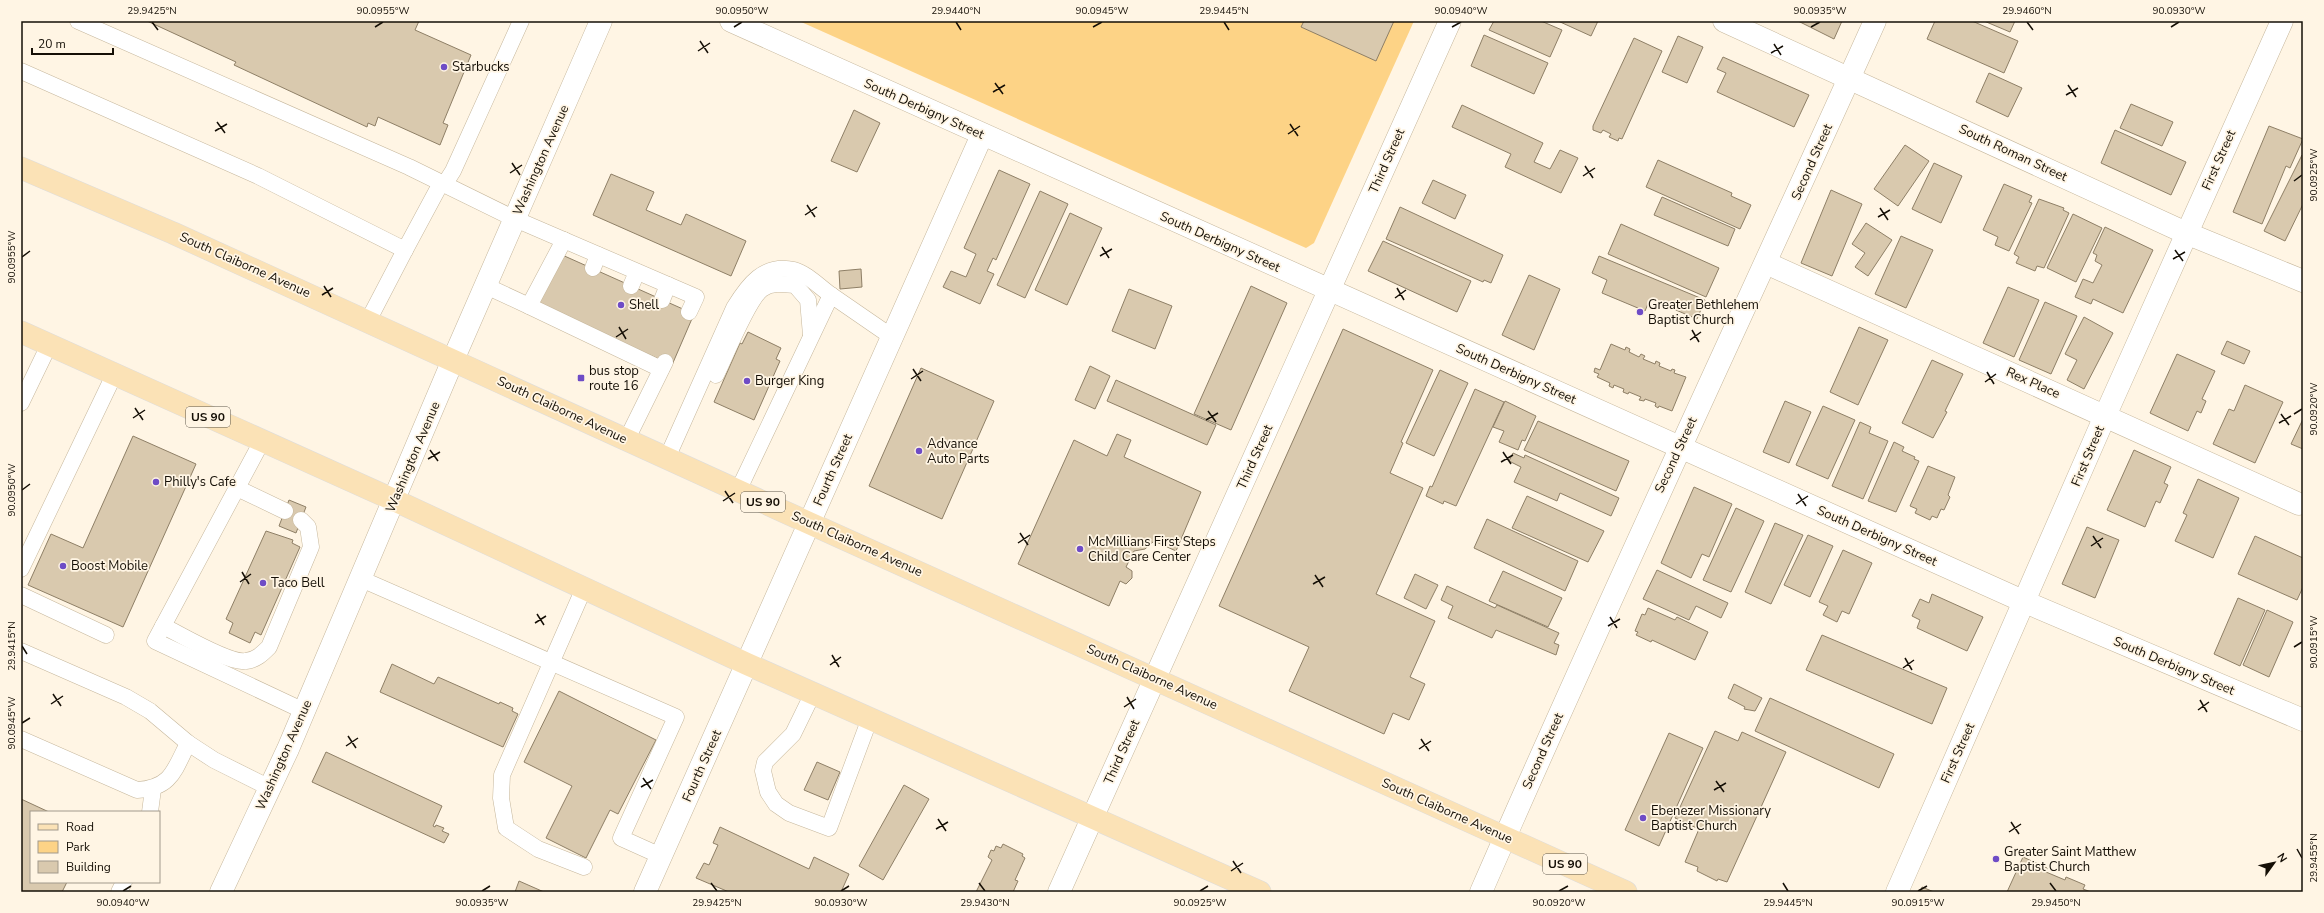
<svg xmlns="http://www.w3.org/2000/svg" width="2324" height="913" font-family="'Nunito Sans',sans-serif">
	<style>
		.green { fill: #fdd386 }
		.building { fill: #d9c9ae; stroke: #8e7f66 }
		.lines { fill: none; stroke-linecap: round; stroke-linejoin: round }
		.lane-casing { stroke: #c6b79c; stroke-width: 17 }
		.street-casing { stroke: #c6b79c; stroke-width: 23 }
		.primary-casing { stroke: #dedddc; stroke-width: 23 }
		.lane { stroke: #fff; stroke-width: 16 }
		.street { stroke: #fff; stroke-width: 22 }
		.primary { stroke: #fbe2b6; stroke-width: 22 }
		.ticks { fill: none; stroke: #150f06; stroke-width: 1.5 }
		.poi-dot { fill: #6e4cc6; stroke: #fff5e4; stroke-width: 1.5 }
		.labels { text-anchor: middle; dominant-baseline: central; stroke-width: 3.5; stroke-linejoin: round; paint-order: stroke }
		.shield { fill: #fff5e4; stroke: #5b5449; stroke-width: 1 }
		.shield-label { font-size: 12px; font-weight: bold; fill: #150f06 }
		.poi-label { font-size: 13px; fill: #150f06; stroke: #fff5e4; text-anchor: start }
		.street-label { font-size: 13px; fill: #150f06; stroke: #fff5e4 }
		.neatline { fill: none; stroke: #150f06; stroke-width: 1.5 }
		.ticks-label { font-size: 10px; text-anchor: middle; fill: #150f06 }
	</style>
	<rect width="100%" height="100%" fill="#fff5e4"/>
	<polygon class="green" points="799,21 1414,21 1314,243 1306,248"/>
	<g class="building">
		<polygon points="147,21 419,21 415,30 471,55 443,123 448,125 440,145 378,117 375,126 368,123 367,127 234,65 236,62"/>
		<polygon points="1304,21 1394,21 1376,61 1301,27"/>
		<polygon points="1494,21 1541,21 1562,30 1550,57 1489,30"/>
		<polygon points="1558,21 1598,21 1591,36"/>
		<polygon points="1798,21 1842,21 1834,39"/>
		<polygon points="1935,21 1972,21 2018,41 2004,73 1927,39"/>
		<polygon points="1984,21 2015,21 2010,32"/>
		<polygon points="1484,35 1548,63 1534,94 1471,66"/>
		<polygon points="1678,36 1703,47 1687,83 1662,72"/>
		<polygon points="1634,38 1662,51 1622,139 1619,138 1618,141 1609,137 1611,134 1603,130 1601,133 1593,130 1593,126"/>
		<polygon points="1723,57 1809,95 1794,127 1717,92 1726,73 1717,69"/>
		<polygon points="1989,73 2022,88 2008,117 1976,102"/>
		<polygon points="2131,104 2173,122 2162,146 2120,128"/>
		<polygon points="1462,105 1543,143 1534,162 1550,169 1560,150 1578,158 1561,193 1505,167 1511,154 1452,127"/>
		<polygon points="854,110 880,123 857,172 831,161"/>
		<polygon points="2269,126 2303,139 2290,168 2286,166 2262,224 2233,212"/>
		<polygon points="2115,130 2186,162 2171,195 2101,163"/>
		<polygon points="1905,145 1929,161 1898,206 1874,189"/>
		<polygon points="2302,155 2303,204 2285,241 2264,231"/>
		<polygon points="1658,160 1732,193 1731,196 1751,205 1740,229 1646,187"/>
		<polygon points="1934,163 1962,176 1941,223 1912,209"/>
		<polygon points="999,170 1030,184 996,260 993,258 987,271 994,274 980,304 943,287 951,271 966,277 976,254 964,248"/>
		<polygon points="611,174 654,192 646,210 681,225 686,214 746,241 731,276 593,215"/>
		<polygon points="1433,180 1466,195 1455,219 1422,203"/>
		<polygon points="2004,184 2032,196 2029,202 2032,203 2009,251 1995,245 1998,237 1983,230"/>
		<polygon points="1831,190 1862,204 1832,276 1801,263"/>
		<polygon points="1040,191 1068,204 1025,298 997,285"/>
		<polygon points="1662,197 1735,229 1728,246 1654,215"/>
		<polygon points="2039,199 2064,208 2063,210 2069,213 2044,268 2037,266 2035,271 2016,263 2019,257 2014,254"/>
		<polygon points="1400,207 1503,255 1491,283 1484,280 1483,282 1386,239"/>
		<polygon points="1070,213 1102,228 1067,305 1035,290"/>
		<polygon points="2073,214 2102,228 2076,282 2047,268"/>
		<polygon points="1866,223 1892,240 1868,276 1855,267 1865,253 1852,244"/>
		<polygon points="1621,224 1719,268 1706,297 1608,254"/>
		<polygon points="2105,227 2153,250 2123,313 2093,299 2091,304 2075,297 2083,279 2093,283 2102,265 2095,261 2097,255 2093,253"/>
		<polygon points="1901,236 1933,250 1906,308 1875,294"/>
		<polygon points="1383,241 1471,281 1457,312 1368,271"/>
		<polygon points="560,254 694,314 672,365 538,305"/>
		<polygon points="1599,256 1705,300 1697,319 1650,299 1645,311 1602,293 1607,280 1592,273"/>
		<polygon points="861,269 862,287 840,289 839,271"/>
		<polygon points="1529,275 1560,289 1534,350 1502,335"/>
		<polygon points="1251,286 1287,303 1231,430 1194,414"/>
		<polygon points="2008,287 2039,300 2014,357 1983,343"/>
		<polygon points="1129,289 1172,306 1155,349 1112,331"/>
		<polygon points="2045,302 2077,316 2051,374 2019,360"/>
		<polygon points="2084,317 2113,333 2084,389 2067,380 2077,360 2065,354"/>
		<polygon points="1859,327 1888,340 1858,405 1830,392"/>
		<polygon points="1343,329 1433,370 1401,442 1403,443 1390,473 1423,488 1376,594 1435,621 1410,677 1425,684 1409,720 1393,713 1384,734 1289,691 1309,647 1219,606"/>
		<polygon points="748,332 781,348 776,359 780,361 754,420 714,402 740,343 742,344"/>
		<polygon points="2227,341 2250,351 2244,364 2221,354"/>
		<polygon points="1611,344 1625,350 1626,347 1630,349 1629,352 1639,357 1641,354 1645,356 1643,359 1655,364 1656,361 1660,363 1659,366 1671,371 1672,369 1675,370 1674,373 1686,377 1672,411 1659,406 1658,408 1655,406 1656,403 1645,399 1644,401 1639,400 1641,397 1629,392 1628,394 1623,392 1624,389 1614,385 1613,388 1609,386 1610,383 1597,377 1599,374 1594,372 1595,368 1600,370"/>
		<polygon points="2177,354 2215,371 2202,399 2206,401 2201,413 2197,411 2188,431 2150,413"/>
		<polygon points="1932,360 1963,374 1945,411 1947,412 1933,438 1902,423"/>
		<polygon points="1090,366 1110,376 1095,409 1075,400"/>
		<polygon points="921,368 994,401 942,519 869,486"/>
		<polygon points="1440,370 1468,383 1434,456 1406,443"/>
		<polygon points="1116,380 1216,425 1207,445 1107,401"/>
		<polygon points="2245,385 2283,402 2255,463 2213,444 2229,409 2234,411"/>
		<polygon points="1475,389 1504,402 1456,506 1444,501 1443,504 1426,496 1430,486 1432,487"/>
		<polygon points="1505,401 1536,416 1525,441 1522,440 1518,450 1499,442 1504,431 1493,427"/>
		<polygon points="1785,401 1811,412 1789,463 1763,452"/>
		<polygon points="1823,406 1855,420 1828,479 1796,465"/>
		<polygon points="2303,419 2303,449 2291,444"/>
		<polygon points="1538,421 1629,461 1616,491 1524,450"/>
		<polygon points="1860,422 1871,427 1869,433 1888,441 1863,499 1832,486"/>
		<polygon points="1117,434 1131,440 1124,457 1201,492 1176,551 1154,541 1145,549 1134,551 1126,567 1132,571 1132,578 1126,584 1120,581 1109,606 1018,564 1074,440 1107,456"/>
		<polygon points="133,436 196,464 123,627 28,585 51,534 83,548"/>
		<polygon points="1894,442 1904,447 1902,451 1915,457 1914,459 1919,461 1896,512 1868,501"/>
		<polygon points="2134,450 2171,467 2164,483 2168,485 2160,503 2156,501 2145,527 2107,510"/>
		<polygon points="1513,453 1524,458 1525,455 1619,498 1611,516 1560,493 1557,501 1514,482 1521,467 1509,461"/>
		<polygon points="1928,466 1955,477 1948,495 1950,497 1944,510 1941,509 1937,518 1932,516 1930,520 1915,513 1917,509 1910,506"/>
		<polygon points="2198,479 2239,498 2213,558 2175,541 2187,515 2183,513"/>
		<polygon points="1694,487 1732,504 1709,557 1702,554 1691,578 1661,563"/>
		<polygon points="1527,496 1604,531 1588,562 1512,528"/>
		<polygon points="289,500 306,507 296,533 279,526"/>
		<polygon points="1736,508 1764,521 1731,592 1703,580"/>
		<polygon points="1487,519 1578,561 1565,591 1474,548"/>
		<polygon points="1775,523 1803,535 1771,604 1745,592"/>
		<polygon points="2087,527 2119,540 2095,598 2062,584"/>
		<polygon points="266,531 293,540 292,543 300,547 261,635 255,632 250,643 229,633 233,623 226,619"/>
		<polygon points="1808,535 1833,546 1810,597 1784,585"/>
		<polygon points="2255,536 2303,558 2303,587 2297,600 2238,574"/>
		<polygon points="1843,550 1872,563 1849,614 1842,611 1837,622 1823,615 1828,606 1819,602"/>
		<polygon points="1657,570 1728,603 1721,618 1696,606 1689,620 1643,599"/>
		<polygon points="1503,571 1562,598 1548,627 1489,601"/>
		<polygon points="1415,574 1438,585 1426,609 1404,598"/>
		<polygon points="1447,586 1495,608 1497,605 1559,633 1554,643 1559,645 1556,655 1496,630 1492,638 1448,618 1453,606 1441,600"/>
		<polygon points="1932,594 1983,617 1967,651 1917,628 1920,620 1912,616 1920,599 1929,603"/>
		<polygon points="2238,598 2265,610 2240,666 2214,654"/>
		<polygon points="1648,608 1675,620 1677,617 1708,632 1695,660 1652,640 1651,642 1636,635 1638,632 1635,631 1642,614 1645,615"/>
		<polygon points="2267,610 2293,622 2269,677 2243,665"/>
		<polygon points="1822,635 1947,688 1932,724 1806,670"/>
		<polygon points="392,664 434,684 438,677 499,704 500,702 513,708 512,711 518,714 503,747 380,692"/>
		<polygon points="1734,684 1762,698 1755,711 1744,709 1745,707 1728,698"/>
		<polygon points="559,691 656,740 618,814 610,810 586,858 546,838 572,786 524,762"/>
		<polygon points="1770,698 1894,754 1879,788 1755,731"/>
		<polygon points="1715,731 1738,741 1742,732 1786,752 1727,882 1718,879 1717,881 1697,871 1698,867 1685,862 1699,829 1675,818"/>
		<polygon points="1669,733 1703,748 1659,846 1625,830"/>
		<polygon points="326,752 442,806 433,826 435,827 436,825 444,828 442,831 449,834 444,843 312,782"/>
		<polygon points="817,762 840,772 828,800 804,790"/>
		<polygon points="904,785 929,799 883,880 859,866"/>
		<polygon points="21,799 49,812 31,812 31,882 67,882 62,892 21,892"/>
		<polygon points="720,827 809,869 814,857 849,874 841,892 729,892 696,878 704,863 709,865 718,845 713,843"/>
		<polygon points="1003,844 1023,854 1022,856 1025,858 1015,880 1018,881 1013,892 976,892 992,860 988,857 991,850 994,851 996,846 1001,848"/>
		<polygon points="2023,857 2047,868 2046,872 2065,880 2066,877 2085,885 2083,889 2091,892 2007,892"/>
		<polygon points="519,881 544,892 515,892"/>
		<polygon points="1922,887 1934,892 1920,892"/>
	</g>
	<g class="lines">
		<defs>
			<g id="lane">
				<polyline points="78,21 409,167 515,219 696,297 689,312"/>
				<polyline points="21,71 258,176 405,250 441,183"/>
				<polyline points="444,185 453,171 521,21"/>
				<polyline points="593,268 598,255"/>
				<polyline points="486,286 529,306 564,240"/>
				<polyline points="631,286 637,272"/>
				<polyline points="662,300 668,285"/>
				<polyline points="529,306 661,369"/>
				<polyline points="368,321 405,250"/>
				<path d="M716 375C725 357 748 299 762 289 772 282 784 284 795 285L808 300 811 335"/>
				<polyline points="21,403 49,345"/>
				<polyline points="627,439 665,362"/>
				<polyline points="262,441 155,641 304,711"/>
				<path d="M667 458 734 308C748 285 764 263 794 270 806 273 821 288 831 295"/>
				<polyline points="237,488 285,511"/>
				<polyline points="738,491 831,295 892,337"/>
				<polyline points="21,569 114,375"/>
				<polyline points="361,579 676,717 621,838 661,856"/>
				<polyline points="21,595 106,635"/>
				<path d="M163 626C180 634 229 664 246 661 256 660 262 654 269 647L311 547 308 527 301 520"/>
				<polyline points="21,651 126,697 150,711 188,743 214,760 270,788"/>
				<polyline points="813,693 793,734 765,762 763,771 768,792 776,804 789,813 829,828 870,718"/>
				<path d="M21 739 137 790C171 788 174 771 188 743"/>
				<polyline points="150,812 153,789"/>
				<polyline points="584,867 538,849 506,828 501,798 502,775 584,588"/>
				<polyline points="119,892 124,882"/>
			</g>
			<g id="street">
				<polyline points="731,21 2025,602 2303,720"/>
				<polyline points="1724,21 2186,233 2303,281"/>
				<polyline points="1766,263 2299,504"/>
				<polyline points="221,892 288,749 453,360 601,21"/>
				<polyline points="645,892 982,135"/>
				<polyline points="1059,892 1450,21"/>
				<path d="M1481 892C1608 600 1744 312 1875 21"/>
				<polyline points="1897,892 2105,416 2282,21"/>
			</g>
			<g id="primary">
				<polyline points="21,168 173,233 809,523 1626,892"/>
				<polyline points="21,332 394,500 747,664 1260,892"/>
			</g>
		</defs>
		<use href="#lane" class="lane-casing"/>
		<use href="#street" class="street-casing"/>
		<use href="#primary" class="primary-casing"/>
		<use href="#lane" class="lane"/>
		<use href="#street" class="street"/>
		<use href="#primary" class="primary"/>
	</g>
	<path class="ticks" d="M152 22 158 30M956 22 961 30M1224 22 1229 30M2027 22 2033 30M375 27 383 22M734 27 742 22M1093 27 1102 22M1452 27 1461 22M1811 27 1820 22M2171 27 2179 22M700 41 708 53M1774 44 1781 55M698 51 710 43M1771 53 1783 46M995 83 1003 94M2068 85 2076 97M993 92 1005 85M2066 95 2078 88M217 122 225 133M1290 124 1298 136M215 131 227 124M1288 134 1300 126M512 163 520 175M1585 166 1593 178M510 173 522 165M1583 176 1595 168M2294 181 2302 175M807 205 815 217M1880 208 1888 220M805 215 817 207M1878 217 1890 210M1102 247 1109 258M2175 250 2183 261M1100 256 1112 249M22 257 30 251M2173 259 2185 252M324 286 331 297M1397 288 1404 300M322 295 333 288M1395 298 1406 290M619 327 626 339M1692 330 1699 342M616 337 628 329M1690 340 1701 332M913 369 921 381M1987 372 1994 384M911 379 923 371M1985 382 1996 374M135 408 143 420M1208 411 1216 422M2281 414 2289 425M2294 414 2302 409M133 418 145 410M1206 420 1218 413M2279 423 2291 416M430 450 438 461M1503 452 1511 464M428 459 440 452M1501 462 1513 455M22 490 30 484M725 491 733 503M1798 494 1806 506M723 501 735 493M1796 504 1808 496M1020 533 1028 545M2093 536 2101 548M1018 543 1030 535M2091 546 2103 538M242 572 249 584M1315 575 1323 587M240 582 251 574M1313 584 1325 577M537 614 544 625M1610 617 1617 628M535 623 546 616M1608 626 1620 619M22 646 27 654M2294 647 2302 642M832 655 839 667M1905 658 1912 670M830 665 841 657M1903 668 1914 660M53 694 61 706M1127 697 1134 709M2200 700 2207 712M51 704 63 696M1124 707 1136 699M2198 710 2209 702M22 723 30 718M348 736 356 748M1421 739 1429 751M346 746 358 738M1419 749 1431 741M643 778 651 789M1716 781 1724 792M641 787 653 780M1714 790 1726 783M938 819 946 831M2011 822 2019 834M936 829 948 822M2009 832 2021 824M2297 849 2302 858M1233 861 1241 873M1231 871 1243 863M711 883 717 891M979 883 985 891M1783 883 1788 891M2050 883 2056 891M123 891 131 886M482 891 490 886M841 891 849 886M1200 891 1208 886M1559 891 1568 886M1918 891 1927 886"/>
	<g class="poi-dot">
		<circle cx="444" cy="67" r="4"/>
		<circle cx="621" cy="305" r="4"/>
		<circle cx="1640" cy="312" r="4"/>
		<rect x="577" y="374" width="8" height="8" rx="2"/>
		<circle cx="747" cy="381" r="4"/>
		<circle cx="919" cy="451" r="4"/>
		<circle cx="156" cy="482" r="4"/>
		<circle cx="1080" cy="549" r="4"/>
		<circle cx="63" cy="566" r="4"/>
		<circle cx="263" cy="583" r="4"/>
		<circle cx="1643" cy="818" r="4"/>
		<circle cx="1996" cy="859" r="4"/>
	</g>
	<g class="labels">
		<g class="shield">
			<rect x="186" y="407" width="44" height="20" rx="3"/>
			<rect x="741" y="492" width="44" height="20" rx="3"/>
			<rect x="1543" y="854" width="44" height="20" rx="3"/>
		</g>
		<g class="shield-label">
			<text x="208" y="417">US 90</text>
			<text x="763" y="502">US 90</text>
			<text x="1565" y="864">US 90</text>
		</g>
		<g class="poi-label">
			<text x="452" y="67">Starbucks</text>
			<text x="629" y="305">Shell</text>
			<text x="1648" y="305">Greater Bethlehem<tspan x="1648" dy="15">Baptist Church</tspan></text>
			<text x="589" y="371">bus stop<tspan x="589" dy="15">route 16</tspan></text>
			<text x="755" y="381">Burger King</text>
			<text x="927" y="444">Advance<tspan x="927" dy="15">Auto Parts</tspan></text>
			<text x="164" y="482">Philly's Cafe</text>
			<text x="1088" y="542">McMillians First Steps<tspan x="1088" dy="15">Child Care Center</tspan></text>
			<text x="71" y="566">Boost Mobile</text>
			<text x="271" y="583">Taco Bell</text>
			<text x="1651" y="811">Ebenezer Missionary<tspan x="1651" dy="15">Baptist Church</tspan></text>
			<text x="2004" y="852">Greater Saint Matthew<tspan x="2004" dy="15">Baptist Church</tspan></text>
		</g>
		<g class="street-label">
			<text transform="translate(924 109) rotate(24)">South Derbigny Street</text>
			<text transform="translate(2013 153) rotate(25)">South Roman Street</text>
			<text transform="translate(541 160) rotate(-66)">Washington Avenue</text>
			<text transform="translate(2219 160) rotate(-66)">First Street</text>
			<text transform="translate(1387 161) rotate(-66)">Third Street</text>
			<text transform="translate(1812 162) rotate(-66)">Second Street</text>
			<text transform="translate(1220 242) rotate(24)">South Derbigny Street</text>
			<text transform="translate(245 265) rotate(24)">South Claiborne Avenue</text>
			<text transform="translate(1516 374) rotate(24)">South Derbigny Street</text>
			<text transform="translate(2033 383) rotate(24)">Rex Place</text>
			<text transform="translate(562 410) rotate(25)">South Claiborne Avenue</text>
			<text transform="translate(1676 455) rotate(-65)">Second Street</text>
			<text transform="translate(2088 456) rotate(-67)">First Street</text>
			<text transform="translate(413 457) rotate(-67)">Washington Avenue</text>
			<text transform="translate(1255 457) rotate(-66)">Third Street</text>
			<text transform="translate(833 470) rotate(-66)">Fourth Street</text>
			<text transform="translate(1877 536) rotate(24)">South Derbigny Street</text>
			<text transform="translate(857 544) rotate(24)">South Claiborne Avenue</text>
			<text transform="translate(2174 666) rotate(23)">South Derbigny Street</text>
			<text transform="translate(1152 677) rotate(24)">South Claiborne Avenue</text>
			<text transform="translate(1543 751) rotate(-66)">Second Street</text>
			<text transform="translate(1122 752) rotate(-66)">Third Street</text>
			<text transform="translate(1958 753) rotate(-66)">First Street</text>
			<text transform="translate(284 755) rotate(-66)">Washington Avenue</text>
			<text transform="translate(702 766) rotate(-66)">Fourth Street</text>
			<text transform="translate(1447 811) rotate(24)">South Claiborne Avenue</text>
		</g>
	</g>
	<rect width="2324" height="913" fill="none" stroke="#fff5e4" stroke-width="44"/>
	<rect x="30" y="811" width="130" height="72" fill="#fff5e4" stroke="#a1998b"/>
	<rect x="38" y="824" width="20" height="6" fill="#fbe2b6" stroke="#a1998b"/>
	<text x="66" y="831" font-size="12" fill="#150f06">Road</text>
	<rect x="38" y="841" width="20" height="12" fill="#fdd386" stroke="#a1998b"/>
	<text x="66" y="851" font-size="12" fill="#150f06">Park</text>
	<rect x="38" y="861" width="20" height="12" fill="#d9c9ae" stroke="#a1998b"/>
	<text x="66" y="871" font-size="12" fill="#150f06">Building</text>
	<g transform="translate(2274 863) rotate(57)" stroke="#fff5e4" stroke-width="3" paint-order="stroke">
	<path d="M0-3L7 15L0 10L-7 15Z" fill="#150f06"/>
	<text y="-6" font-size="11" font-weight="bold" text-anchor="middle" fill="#150f06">N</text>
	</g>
	<path d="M32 48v6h81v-6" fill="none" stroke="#150f06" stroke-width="2"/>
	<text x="38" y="48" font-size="12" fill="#150f06" stroke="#fff5e4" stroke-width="3" paint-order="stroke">20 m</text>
	<rect x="22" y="22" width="2280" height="869" class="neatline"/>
	<g class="ticks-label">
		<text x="152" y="14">29.9425°N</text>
		<text x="383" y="14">90.0955°W</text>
		<text x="742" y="14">90.0950°W</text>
		<text x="956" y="14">29.9440°N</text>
		<text x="1102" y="14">90.0945°W</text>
		<text x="1224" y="14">29.9445°N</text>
		<text x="1461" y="14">90.0940°W</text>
		<text x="1820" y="14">90.0935°W</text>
		<text x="2027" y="14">29.9460°N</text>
		<text x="2179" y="14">90.0930°W</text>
		<text transform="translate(2313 175) rotate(-90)" y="4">90.0925°W</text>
		<text transform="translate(11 257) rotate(-90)" y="4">90.0955°W</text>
		<text transform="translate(2313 409) rotate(-90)" y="4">90.0920°W</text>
		<text transform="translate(11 490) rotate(-90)" y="4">90.0950°W</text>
		<text transform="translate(2313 642) rotate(-90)" y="4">90.0915°W</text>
		<text transform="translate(11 646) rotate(-90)" y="4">29.9415°N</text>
		<text transform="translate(11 723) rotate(-90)" y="4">90.0945°W</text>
		<text transform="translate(2313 858) rotate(-90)" y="4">29.9455°N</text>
		<text x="123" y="906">90.0940°W</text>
		<text x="482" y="906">90.0935°W</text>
		<text x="717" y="906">29.9425°N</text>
		<text x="841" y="906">90.0930°W</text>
		<text x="985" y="906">29.9430°N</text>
		<text x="1200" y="906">90.0925°W</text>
		<text x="1559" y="906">90.0920°W</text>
		<text x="1788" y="906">29.9445°N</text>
		<text x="1918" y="906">90.0915°W</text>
		<text x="2056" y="906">29.9450°N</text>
	</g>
</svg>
